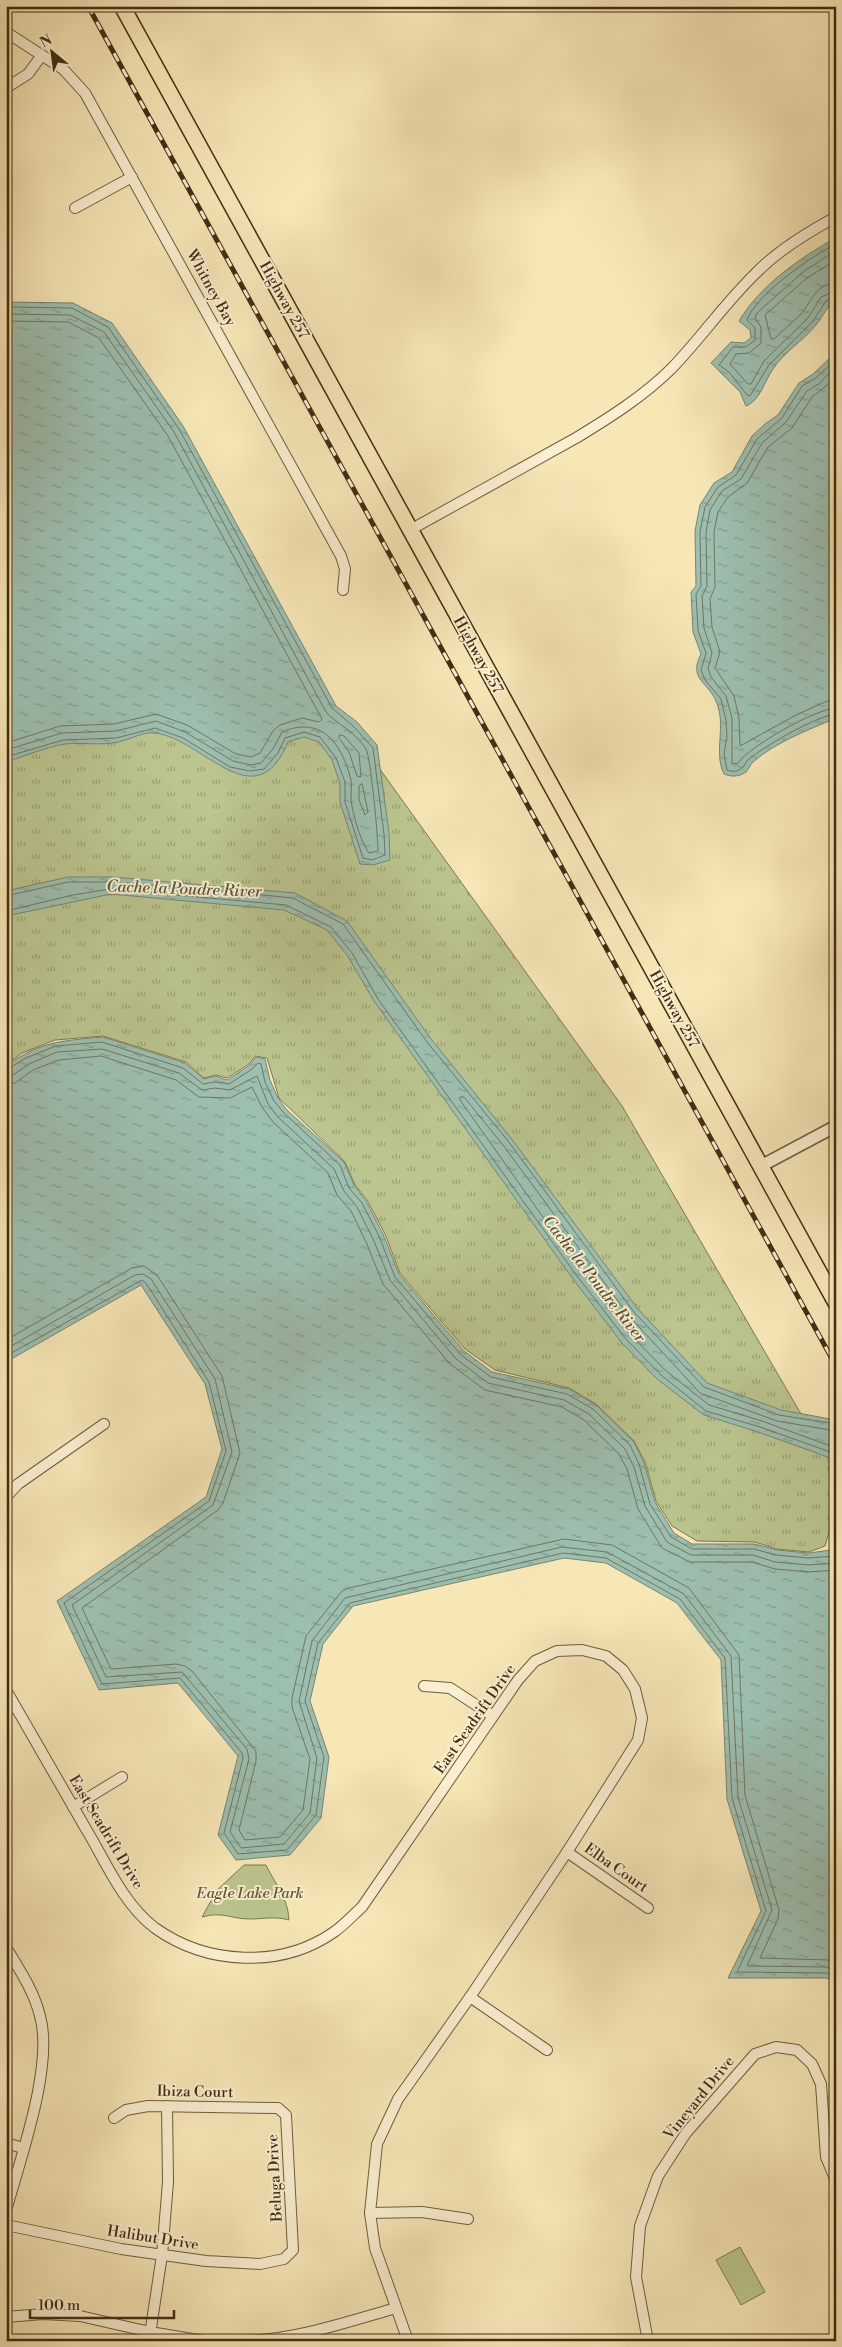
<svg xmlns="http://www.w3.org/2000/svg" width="842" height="2347" font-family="'Libre Bodoni',serif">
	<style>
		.grass { fill: url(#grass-tufts); stroke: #7e7951 }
		.green { fill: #bbc58f; stroke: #7e7951 }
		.water { fill: url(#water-ripples); stroke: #798571 }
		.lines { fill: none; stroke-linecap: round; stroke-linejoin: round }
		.shore { stroke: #707662; stroke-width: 1 }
		.minor-casing { stroke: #6f5c3c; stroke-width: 12 }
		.tertiary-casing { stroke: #6f5c3c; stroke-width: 14 }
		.primary-casing { stroke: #422d13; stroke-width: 18 }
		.minor { stroke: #faefd0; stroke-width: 10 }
		.tertiary { stroke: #faefd0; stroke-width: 11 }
		.primary { stroke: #f7e7b7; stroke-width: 15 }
		.rail-casing { stroke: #422d13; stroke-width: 5 }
		.rail { stroke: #faefd0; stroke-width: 3; stroke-dasharray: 9; stroke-linecap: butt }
		.labels { text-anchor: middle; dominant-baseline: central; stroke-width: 4; stroke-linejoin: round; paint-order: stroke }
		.street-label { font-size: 15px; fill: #422d13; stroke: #faefd0 }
		.park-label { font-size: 15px; font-style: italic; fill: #605332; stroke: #faefd0 }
		.water-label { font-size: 16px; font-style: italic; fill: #59523a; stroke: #faefd0 }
	</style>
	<defs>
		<pattern id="grass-tufts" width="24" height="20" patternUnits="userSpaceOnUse" patternTransform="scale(1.25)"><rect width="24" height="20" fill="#bbc58f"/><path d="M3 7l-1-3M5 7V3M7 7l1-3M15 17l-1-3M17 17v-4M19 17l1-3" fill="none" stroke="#9aa074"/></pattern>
		<pattern id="water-ripples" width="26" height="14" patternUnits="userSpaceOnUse" patternTransform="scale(1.25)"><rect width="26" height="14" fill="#9dbfb0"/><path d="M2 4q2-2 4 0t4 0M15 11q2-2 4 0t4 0" fill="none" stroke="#829c8e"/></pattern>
	</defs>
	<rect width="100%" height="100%" fill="#f7e7b7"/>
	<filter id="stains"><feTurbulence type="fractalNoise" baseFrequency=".004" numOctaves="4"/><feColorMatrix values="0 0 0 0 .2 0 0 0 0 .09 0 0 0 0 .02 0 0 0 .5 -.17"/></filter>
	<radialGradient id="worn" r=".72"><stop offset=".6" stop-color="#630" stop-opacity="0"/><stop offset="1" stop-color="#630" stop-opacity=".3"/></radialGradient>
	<polygon class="grass" points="179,705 351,729 622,1106 794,1402 836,1473 836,1508 825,1546 809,1552 777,1549 755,1542 697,1541 672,1526 656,1501 645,1462 634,1441 596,1404 569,1388 495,1370 465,1349 400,1273 385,1234 367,1200 355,1185 345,1162 279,1098 267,1058 255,1056 249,1064 227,1078 216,1075 204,1078 186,1062 103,1036 55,1040 22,1053 6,1065 6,745"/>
	<g class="green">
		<path d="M244 1865H266C275 1884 288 1897 289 1920 275 1916 264 1919 250 1919 230 1919 223 1911 202 1917L217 1890Z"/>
		<polygon points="740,2247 765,2292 741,2305 716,2260"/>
	</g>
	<g class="water">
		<path d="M830 241 836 242V301C825 307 824 316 816 325 803 341 784 352 773 369 765 380 760 401 746 406L740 392 711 363 731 342 744 343 751 338 750 330 739 321C760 286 796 261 830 241Z"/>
		<path d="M6 302 73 303 112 323 183 426 336 706 357 722 377 745 389 833 390 860 373 865 360 864 340 802V783L332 760 319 742 304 737 288 742C255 821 204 739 155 733 144 731 129 740 118 742 101 746 82 742 65 744 46 747 25 756 6 762Z"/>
		<path d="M830 358 836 360V718C808 730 776 742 753 762 750 765 749 769 746 772 739 777 731 777 724 774 713 752 727 726 716 701 708 682 688 679 701 654L693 632 691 592 696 586 695 531 700 505 714 483 732 472 752 436 765 424 778 415 799 383 813 374Z"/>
		<polygon points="68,877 113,877 295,893 347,921 431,1039 511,1138 638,1309 707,1383 781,1410 836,1420 836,1460 758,1432 704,1415 657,1379 621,1342 570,1275 374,1001 347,955 327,930 284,910 111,894 6,916 6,891"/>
		<path d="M103 1037 185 1063 204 1079 215 1076 227 1080 250 1065 256 1057 265 1059 270 1080 278 1098 287 1110 344 1162 354 1185 366 1201 383 1234 399 1274 464 1351 492 1372 569 1389 596 1405 634 1442 644 1463 655 1502 674 1533 692 1544H755L777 1550 809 1553 831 1550 836 1553V1984L827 1978H728L761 1911 727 1799 721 1660 677 1603 606 1563 564 1558 353 1606 323 1644 310 1701 329 1757 321 1818 290 1855 236 1860 218 1835 238 1756 178 1683 99 1690 57 1601 206 1497 222 1449 205 1384 141 1285 6 1362V1066C41 1041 61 1041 103 1037Z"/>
	</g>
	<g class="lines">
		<g class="shore">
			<path d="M836 246 830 247C807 260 757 294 747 320L755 328V340L746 347H733L719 365 729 372 747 395 750 396 769 365 813 321 826 301 836 297"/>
			<polyline points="836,253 832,253 803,272 757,313 755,318 761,327 761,343 749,353 736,354 730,364 748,384 751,384 764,361 808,318 821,297 836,291"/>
			<path d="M836 260 807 278 765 315 771 339H774C783 330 792 323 801 314 812 301 815 284 836 283"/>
			<polyline points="6,307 72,308 108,327 179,429 332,708 353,726 373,748 384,834 385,855 372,860 363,858 345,802 345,782 336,758 320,737 304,732 285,738 278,753 264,769 250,771 230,767 183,738 155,728 116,738 63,740 6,757"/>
			<path d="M6 314 70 315 104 332 174 432 326 712C338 725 357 733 366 749 371 759 378 837 378 851L369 853C361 843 352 812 351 799 351 793 352 786 351 780 342 744 322 715 282 732L273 749 261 763 251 765 233 761 185 732 156 721 116 731 62 733 6 750"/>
			<polyline points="6,321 68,322 99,338 168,436 322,719 319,722 302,718 280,725 273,731 260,753 251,757 236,754 187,725 156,714 114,724 60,726 6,743"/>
			<path d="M836 365H830L816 378 802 386 782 418 757 439 736 475 718 487 705 507 700 532 701 586 696 594 698 630 706 653 701 670 705 680 721 699 726 720 727 736 724 754 727 770C732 772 738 772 742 768 745 766 746 761 749 759 765 746 816 716 836 714"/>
			<path d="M836 371H831L820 383 807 391 786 422 762 443 741 479 722 491 710 510 706 532 707 586 702 596 704 628 712 653 708 669 711 677 726 696 732 718V764L738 763C750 746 815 709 836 708"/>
			<polyline points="836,378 812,397 792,428 768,447 747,483 728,497 718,512 714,532 715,587 710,599 712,627 720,652 715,668 734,696 739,718 740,746 796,715 827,701 836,700"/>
			<polygon points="340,735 344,736 359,753 361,777 357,776 349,752 339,738"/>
			<polygon points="362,784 368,812 365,815 359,800 359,786"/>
			<polyline points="6,896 68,882 113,882 190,888 293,898 343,924 427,1042 508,1141 634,1312 704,1387 779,1415 836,1424"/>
			<polyline points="6,911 73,895 110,889 286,905 331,927 352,953 378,999 574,1272 625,1338 661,1375 706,1411 760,1427 836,1454"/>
			<polyline points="6,1070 26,1058 56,1046 102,1042 183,1068 203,1084 215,1082 229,1084 252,1069 258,1063 261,1064 265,1082 274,1101 284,1113 340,1165 349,1188 362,1203 379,1236 395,1277 461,1355 491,1377 567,1394 593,1409 630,1445 639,1464 650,1504 671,1537 692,1549 754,1549 776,1555 808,1558 836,1556"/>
			<polyline points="6,1076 13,1075 29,1064 57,1052 102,1049 179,1073 202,1090 215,1088 230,1090 257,1076 268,1104 278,1117 334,1169 344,1191 357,1207 373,1239 390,1280 456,1359 488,1383 564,1400 589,1414 625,1449 634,1467 645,1506 667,1542 691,1555 753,1555 775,1562 809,1565 836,1563"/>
			<polyline points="6,1084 15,1083 33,1070 59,1060 101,1056 176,1080 199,1097 230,1098 252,1087 262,1107 273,1122 328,1173 337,1195 351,1211 366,1242 383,1284 450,1364 485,1390 562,1407 584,1420 619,1454 627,1469 638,1509 662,1548 690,1562 752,1562 775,1569 809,1572 836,1570"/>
			<polyline points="6,1340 132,1268 144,1266 157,1275 222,1376 240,1453 223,1503 218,1510 82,1608 111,1669 176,1664 185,1666 192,1671 256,1751 256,1761 239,1830 245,1840 280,1837 303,1810 310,1759 292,1707 292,1698 306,1636 342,1591 349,1588 564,1539 612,1545 689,1588 739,1655 745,1795 779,1910 778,1919 760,1958 828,1960 836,1962"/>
			<polyline points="6,1349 135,1275 143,1274 151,1279 215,1379 232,1452 213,1505 72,1605 106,1677 182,1672 247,1749 249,1759 230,1832 241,1848 284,1844 310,1813 317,1758 299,1701 312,1641 345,1598 562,1547 607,1552 684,1594 731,1656 738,1797 772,1910 747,1966 827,1967 836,1971"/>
			<polyline points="6,1356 142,1280 146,1283 209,1382 226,1451 209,1501 64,1603 102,1684 180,1678 242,1753 243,1758 224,1833 238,1854 287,1850 316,1815 324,1757 305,1701 318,1643 350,1603 563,1553 606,1558 680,1599 725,1658 732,1798 766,1911 737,1972 827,1973 836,1978"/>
			<polyline points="836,1431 777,1421 700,1393 629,1316 503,1145 464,1097 460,1097 460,1100 579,1268 630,1334 665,1370 709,1405 762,1421 836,1448"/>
		</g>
		<defs>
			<g id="minor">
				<polyline points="6,32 63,69 85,93 341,556 345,569 343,590"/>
				<polyline points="6,88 28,74 42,55"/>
				<polyline points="75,208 132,177"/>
				<path d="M410 530 576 438C609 418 644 396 672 368 701 338 725 303 755 274 777 251 808 232 836 217"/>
				<polyline points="6,1497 18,1484 104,1424"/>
				<polyline points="424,1686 450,1688 493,1716"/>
				<path d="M6 1690C33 1737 60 1783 86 1829 106 1862 123 1904 155 1928 207 1965 281 1969 334 1932 344 1925 353 1915 362 1907L518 1680 535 1661 557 1651 582 1650 606 1656 623 1670 635 1689 642 1718 638 1740 567 1852 470 1997 398 2099 377 2144 370 2213 375 2248 408 2341"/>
				<polyline points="73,1807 122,1777"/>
				<polyline points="567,1852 648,1908"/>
				<path d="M6 1947C19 1969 34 1991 40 2016 54 2066 20 2159 6 2211"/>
				<polyline points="470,1997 547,2050"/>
				<polyline points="6,2143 23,2148"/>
				<polyline points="370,2213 422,2212 468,2219"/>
				<polyline points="6,2225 121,2249 206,2261 260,2264 284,2259 293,2250 286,2115 278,2108 148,2106 126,2110 114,2118"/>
				<polyline points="6,2317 43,2314 80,2316 150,2332 204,2341"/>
				<polyline points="149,2341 162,2255 168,2182 167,2106"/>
				<path d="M246 2341C298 2339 347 2322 396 2308"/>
				<polyline points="648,2341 636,2277 640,2226 658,2176 686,2133 755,2054 776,2047 797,2050 812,2064 821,2084 826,2157 836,2181"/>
			</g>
			<polyline id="tertiary" points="761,1166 836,1126"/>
			<polyline id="primary" points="122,6 836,1303"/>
		</defs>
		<use href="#minor" class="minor-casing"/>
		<use href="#tertiary" class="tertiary-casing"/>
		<use href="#primary" class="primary-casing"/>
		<use href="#minor" class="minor"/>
		<use href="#tertiary" class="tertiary"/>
		<use href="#primary" class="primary"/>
		<defs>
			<polyline id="rail" points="88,6 836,1366"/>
		</defs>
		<use href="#rail" class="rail-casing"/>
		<use href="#rail" class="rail"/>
	</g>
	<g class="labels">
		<g class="street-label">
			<text transform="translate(211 288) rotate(61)">Whitney Bay</text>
			<text transform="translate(284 300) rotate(61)">Highway 257</text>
			<text transform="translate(478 655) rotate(61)">Highway 257</text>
			<text transform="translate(674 1009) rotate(61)">Highway 257</text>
			<text transform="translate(475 1719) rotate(-55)">East Seadrift Drive</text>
			<text transform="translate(106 1832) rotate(59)">East Seadrift Drive</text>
			<text transform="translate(616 1868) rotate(35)">Elba Court</text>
			<text transform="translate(195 2092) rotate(1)">Ibiza Court</text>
			<text transform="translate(699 2098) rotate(-51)">Vineyard Drive</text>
			<text transform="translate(275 2178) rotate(-93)">Beluga Drive</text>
			<text transform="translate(153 2238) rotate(9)">Halibut Drive</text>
		</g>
		<g class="park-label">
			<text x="250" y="1893">Eagle Lake Park</text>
		</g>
		<g class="water-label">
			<text transform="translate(184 889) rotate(2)">Cache la Poudre River</text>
			<text transform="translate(594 1279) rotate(52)">Cache la Poudre River</text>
		</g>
	</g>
	<rect width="842" height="2347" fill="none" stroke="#f7e7b7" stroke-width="25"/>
	<rect x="8" y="8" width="827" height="2332" fill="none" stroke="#422d13" stroke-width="2.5"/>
	<rect x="12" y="12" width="817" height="2322" fill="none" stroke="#422d13"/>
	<g transform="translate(52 52) rotate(331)" stroke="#faefd0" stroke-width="4" paint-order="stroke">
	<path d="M0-4L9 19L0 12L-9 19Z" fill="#422d13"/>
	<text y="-8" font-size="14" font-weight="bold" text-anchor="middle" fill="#422d13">N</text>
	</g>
	<path d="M30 2310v8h144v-8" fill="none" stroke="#422d13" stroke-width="2.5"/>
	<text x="38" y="2310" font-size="15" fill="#422d13" stroke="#faefd0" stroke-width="4" paint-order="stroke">100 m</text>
	<rect width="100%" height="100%" filter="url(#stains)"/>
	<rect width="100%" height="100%" fill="url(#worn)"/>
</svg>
